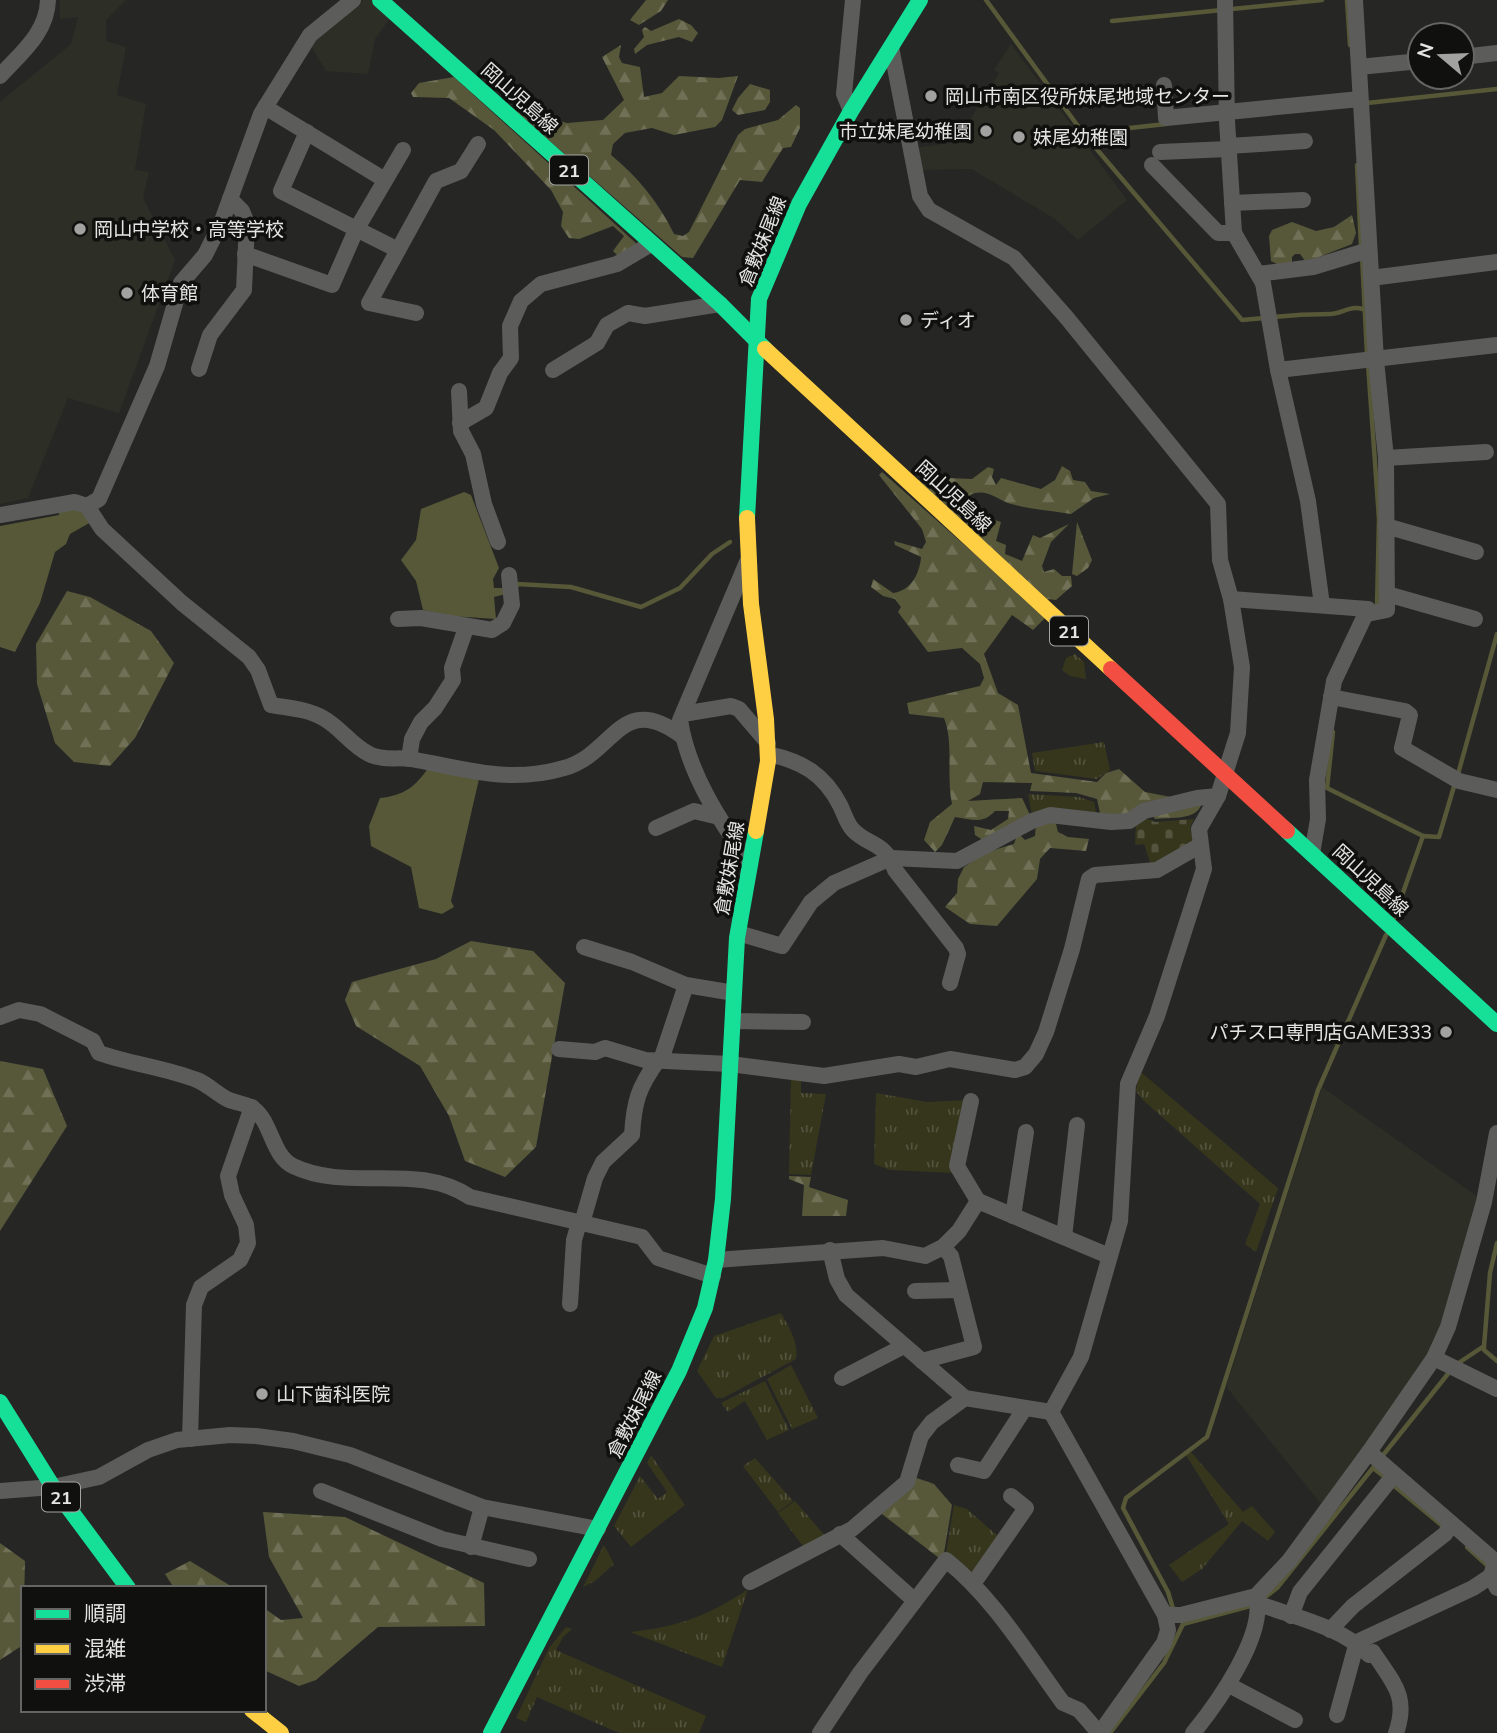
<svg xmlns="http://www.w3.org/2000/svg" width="1497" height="1733" font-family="Mulish,'Noto Sans JP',sans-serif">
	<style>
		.built { fill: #2d2e25 }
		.grass { fill: url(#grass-tufts) }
		.forest { fill: url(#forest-firs) }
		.cemetery { fill: url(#cemetery-stones) }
		.water { fill: #575838 }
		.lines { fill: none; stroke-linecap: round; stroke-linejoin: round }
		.stream { stroke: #575838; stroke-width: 4.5 }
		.street { stroke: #5c5c5b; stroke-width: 16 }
		.fast { stroke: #16e098; stroke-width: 16 }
		.slow { stroke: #ffcf43; stroke-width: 16 }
		.jam { stroke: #f24e42; stroke-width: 16 }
		.poi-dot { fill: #a2a2a0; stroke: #10100e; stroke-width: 2.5 }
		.labels { text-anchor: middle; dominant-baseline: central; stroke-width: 7; stroke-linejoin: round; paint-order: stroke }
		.shield { fill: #10100e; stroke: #a4a4a2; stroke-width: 2 }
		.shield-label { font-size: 18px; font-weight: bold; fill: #e4e4e2 }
		.poi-label { font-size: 19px; fill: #e4e4e2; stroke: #10100e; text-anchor: start }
		.street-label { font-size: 19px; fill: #e4e4e2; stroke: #10100e }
	</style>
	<defs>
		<pattern id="grass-tufts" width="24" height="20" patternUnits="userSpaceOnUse" patternTransform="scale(1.75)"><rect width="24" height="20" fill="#36361d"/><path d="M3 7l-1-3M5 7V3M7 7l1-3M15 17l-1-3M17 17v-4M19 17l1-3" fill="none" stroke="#53533e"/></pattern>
		<pattern id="forest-firs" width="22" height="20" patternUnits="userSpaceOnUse" patternTransform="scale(1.75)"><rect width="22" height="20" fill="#57583a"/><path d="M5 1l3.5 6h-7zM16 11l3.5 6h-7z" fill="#6f7056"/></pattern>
		<pattern id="cemetery-stones" width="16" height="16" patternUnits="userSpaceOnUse" patternTransform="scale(1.75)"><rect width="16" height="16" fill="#36361d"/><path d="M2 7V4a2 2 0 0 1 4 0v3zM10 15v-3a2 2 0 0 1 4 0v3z" fill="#53533e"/></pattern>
	</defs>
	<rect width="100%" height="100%" fill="#262624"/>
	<g class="built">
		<polygon points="60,0 126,0 106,20 106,41 126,47 117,95 146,104 135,170 149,172 143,198 175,260 119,413 68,398 28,498 0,504 0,102 71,44 78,17 60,19"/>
		<polygon points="363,0 371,0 390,18 375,39 368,74 326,71 309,43"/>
		<polygon points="1011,44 1127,200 1078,240 1055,219 972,169 918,170 914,148 956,142 999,73 994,70"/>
		<polygon points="1322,1087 1478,1197 1446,1317 1430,1353 1322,1505 1226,1387"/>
	</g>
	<g class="grass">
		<polygon points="1075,654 1084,662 1086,679 1070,676 1062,670 1066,658"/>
		<polygon points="1104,742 1110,770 1097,779 1035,771 1032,753"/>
		<polygon points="1028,794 1079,797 1094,802 1097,817 1032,815"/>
		<polygon points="1142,1073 1278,1188 1256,1252 1245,1244 1260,1204 1143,1100 1136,1091 1138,1075"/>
		<polygon points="791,1077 801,1077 801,1093 826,1094 811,1175 789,1174"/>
		<polygon points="876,1093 927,1102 969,1100 954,1173 890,1170 874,1164"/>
		<path d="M781 1313C789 1328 799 1342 796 1359L723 1398H716L697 1371 714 1336Z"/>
		<polygon points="791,1365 818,1418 792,1429 767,1379"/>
		<polygon points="765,1381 789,1430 767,1440 745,1401 728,1412 721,1403"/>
		<polygon points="1191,1452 1243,1512 1252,1506 1275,1532 1268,1541 1242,1521 1202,1569 1182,1582 1169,1565 1229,1524 1186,1455"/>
		<polygon points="651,1455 685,1505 631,1547 614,1526 640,1476 658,1499 667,1492 647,1463"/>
		<polygon points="755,1458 793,1501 778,1512 743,1466"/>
		<polygon points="795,1501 826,1537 805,1549 778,1513"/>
		<polygon points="954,1505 967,1509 1001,1539 973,1574 946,1553"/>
		<polygon points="604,1545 614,1564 595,1581 583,1587"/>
		<path d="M748 1589 722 1667 630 1632C678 1627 708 1616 748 1589Z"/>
		<polygon points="566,1627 572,1629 563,1637 556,1650 706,1716 699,1733 619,1733 537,1697 526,1722 516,1718 549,1648"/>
	</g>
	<g class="forest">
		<polygon points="646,0 668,0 661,11 639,25 630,20"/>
		<polygon points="679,19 691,25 698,33 692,42 679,37 647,45 635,54 634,49 644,37 642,30 645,27 651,31"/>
		<path d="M621 45 619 57 622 63 640 67 644 97 662 93 679 76 719 78 738 76 722 120 715 127 674 135 652 128 625 133 613 144 611 155C638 177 659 203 674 234L683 236 689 232 738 135 745 129 778 120 796 105 800 108V128L791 147 783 148 762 182 740 180 693 258 682 257 512 108 567 123 603 120 624 100 602 57Z"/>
		<polygon points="454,77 639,246 620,258 613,251 624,236 613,226 579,239 569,238 561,226 563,212 551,190 494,130 449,98 413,97 411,93 419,83"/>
		<polygon points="750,84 770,90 770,102 765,110 738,115 732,110 738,98"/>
		<polygon points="1352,215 1356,233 1352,244 1306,262 1300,254 1295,254 1292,257 1292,265 1283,267 1271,261 1269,236 1272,230 1292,222 1316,231 1334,227"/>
		<path d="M1062 466 1070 471 1073 480 1085 482 1091 491 1110 494 1094 498 1071 514C1052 511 1030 509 1011 504 998 500 985 487 970 495L967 505 971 512 1001 522 996 541 1006 545 1005 554 1022 561 1033 535 1040 538 1069 524 1051 542 1042 566 1044 572 1054 569 1062 576H1071L1072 586 1056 600 1047 599 917 483 923 477 972 479 988 467 994 469 992 477 996 485 1001 478 1041 489 1055 480Z"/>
		<path d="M882 472 1046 617 1033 630 1012 615 984 654 998 693 1018 705 1031 773 1097 782 1106 773 1119 769 1145 792 1202 803C1197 821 1171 817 1155 819L1145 805C1130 814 1117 820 1100 813L1097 799 1076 793 1030 791 1032 783 983 782 980 794 968 801 1022 798 1030 815 1019 834 1025 840 1035 836 1036 824 1055 820 1058 832 1068 837 1089 839 1086 851 1050 848 1040 859 1037 879 997 926 970 924 945 907 957 893 958 879 964 867 987 852 1014 844 1016 838 986 842 975 835 974 826 991 830 1008 819 1009 811H995C982 825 972 819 955 817L942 845 935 852 924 840 930 822 952 804C946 776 954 743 944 718L909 714 907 703 980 686 984 678 980 664 962 648 928 652 898 612 901 607 895 599 883 596 871 587 873 579 893 593C911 591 920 573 921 557L895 545 894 541 922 549 926 542 922 529 879 475Z"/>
		<polygon points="1077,522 1092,560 1088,568 1077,576 1072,574"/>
		<polygon points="67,591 90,597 151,631 174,663 135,738 110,766 74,762 55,743 37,684 36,644"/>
		<polygon points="471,941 533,951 565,983 536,1147 505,1177 465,1161 449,1116 420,1066 356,1026 345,1000 352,982 436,959"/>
		<polygon points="0,1061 43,1069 67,1126 0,1231"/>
		<polygon points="789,1176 811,1177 809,1187 848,1200 846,1216 802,1216 804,1185 789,1179"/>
		<polygon points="914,1477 934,1484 952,1505 944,1553 939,1558 878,1511"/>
		<polygon points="263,1512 345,1517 484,1583 485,1626 378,1627 316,1680 299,1686 264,1670 264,1608 281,1620 303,1618 269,1557"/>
		<polygon points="0,1543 25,1561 23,1645 0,1660"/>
		<polygon points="190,1561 234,1588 174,1588 165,1574"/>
	</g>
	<polygon class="cemetery" points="1146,818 1155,822 1194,819 1190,828 1194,842 1151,865 1144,844 1135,845 1136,820"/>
	<g class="water">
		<polygon points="464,492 471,495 499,568 493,579 494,588 505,588 506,594 494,597 496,619 451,616 423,610 416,581 401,560 416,540 421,509"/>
		<polygon points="86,509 91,522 70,534 66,544 55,552 40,603 15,652 0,647 0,526 59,515 59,511"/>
		<path d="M429 767 479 779 451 901 454 907 442 914 419 908 411 867 371 846 369 826 380 798C405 795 415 787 429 767Z"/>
	</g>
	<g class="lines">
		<g class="stream">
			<polyline points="986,0 1083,133 1242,320 1264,318"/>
			<polyline points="1347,0 1350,45"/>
			<polyline points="1112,21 1322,0"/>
			<polyline points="1367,103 1497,89"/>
			<polyline points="1084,133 1166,124"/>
			<polyline points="1357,165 1361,247"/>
			<polyline points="1362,256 1367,355"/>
			<path d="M1273 317C1292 315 1311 314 1330 314 1342 314 1350 305 1363 309"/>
			<polyline points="1368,364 1379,519 1377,606"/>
			<polyline points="516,588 517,584 571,587 641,607 680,588 712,554 730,542"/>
			<polyline points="1333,732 1327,788 1423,836"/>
			<polyline points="1458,774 1497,634"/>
			<polyline points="1394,918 1423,836 1439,837 1455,783"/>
			<polyline points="1497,1243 1490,1273 1484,1346 1484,1350 1497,1361"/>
			<polyline points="1457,1364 1484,1346"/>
			<polyline points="1373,1468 1386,1478"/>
			<polyline points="1392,1484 1445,1528"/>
			<polyline points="1467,1547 1489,1567"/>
			<polyline points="1264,1598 1277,1588 1451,1370"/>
			<polyline points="1174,1612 1168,1592 1123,1508 1126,1498 1207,1437 1318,1090 1386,935"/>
			<polyline points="1110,1733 1164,1663 1183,1624 1254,1605"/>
		</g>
		<g class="street">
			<polyline points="1225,0 1227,121 1234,233 1263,283 1278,370"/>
			<polyline points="1355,0 1376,360 1386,458 1387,610 1367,614"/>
			<polyline points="891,47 920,196 929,210 1014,258 1067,318 1218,504 1220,560 1231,599 1242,667 1238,733 1218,796 1199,829 1204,869 1157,1016 1128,1084 1120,1221 1081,1357 1051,1412"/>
			<polyline points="1462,57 1497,53"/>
			<polyline points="1359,67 1420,61"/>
			<path d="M0 76C21 53 47 33 48 0"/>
			<polyline points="1164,85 1166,118 1360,99"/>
			<polyline points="265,107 385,180"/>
			<polyline points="851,111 844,94 853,0"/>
			<polyline points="307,132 281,191 398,250"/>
			<polyline points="1228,146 1305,141"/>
			<polyline points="1160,152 1228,149"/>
			<polyline points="1152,165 1218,233 1234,233"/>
			<polyline points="1232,203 1303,200"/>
			<polyline points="245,254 332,285 356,230 403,150"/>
			<polyline points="1258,274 1313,267 1369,250"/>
			<polyline points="1371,278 1497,262"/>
			<polyline points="416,313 369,303 436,181 461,171 478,144"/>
			<polyline points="199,369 210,335 244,290 247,223 242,211 230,199"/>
			<polyline points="553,370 597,343 607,325 628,313 645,316 720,304"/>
			<polyline points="459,391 461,431 473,454 484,504 498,542"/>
			<polyline points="460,423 486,408 500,373 511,358 510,326 521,301 541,284 617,264 651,244"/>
			<polyline points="1386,458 1486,452"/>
			<path d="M87 506 102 529 182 603 249 657 258 670 271 705C288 708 308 709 323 718 340 727 351 745 369 754 382 761 397 757 411 759 464 769 510 784 564 768 615 754 620 690 682 736"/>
			<polyline points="0,515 75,502 87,506 99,499 157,366 181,283 205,255 222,221 261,114 310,35 353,0"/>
			<polyline points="1386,526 1476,552"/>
			<path d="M747 562 680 720C688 773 720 821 750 864"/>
			<polyline points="1387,594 1475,619"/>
			<polyline points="1231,599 1368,609 1334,681 1317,780 1318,819 1312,854"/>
			<polyline points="1322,605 1308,501 1278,370 1497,345"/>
			<polyline points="398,619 421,618 492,630 503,623 512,605 509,575"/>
			<polyline points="1331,697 1405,711 1410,715 1402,748 1459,781 1497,790"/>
			<polyline points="683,714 731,706 739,709 768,743"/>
			<path d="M768 754C802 761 824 774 840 805 844 813 847 824 853 830 868 846 885 841 895 870L956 948 958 954 950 983"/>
			<polyline points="409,759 412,739 421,722 435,708 453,680 452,668 466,628"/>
			<polyline points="656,828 694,811 719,817"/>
			<polyline points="738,933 782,946 811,902 834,883 891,858 957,861 1032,821 1050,815 1111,822 1129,821 1144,811 1197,798 1218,796"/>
			<polyline points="584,947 632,962 686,985 734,993"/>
			<path d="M0 1017 19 1010 40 1014 93 1041 99 1053C131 1064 166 1068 197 1080 209 1085 218 1095 229 1100 237 1103 247 1104 254 1109 272 1123 272 1156 293 1166 349 1193 416 1161 470 1197L642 1237 658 1258 713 1276"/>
			<polyline points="733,1021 803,1022"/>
			<polyline points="559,1049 595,1052 605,1048 645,1060 730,1064 824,1076 899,1064 916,1067 950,1059 1015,1070 1025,1067 1036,1054 1046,1032 1072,949 1089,879 1095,875 1157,870 1199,846"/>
			<polyline points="661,1060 686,985"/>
			<polyline points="971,1101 957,1166 978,1201"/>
			<polyline points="1013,1216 1026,1132"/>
			<path d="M582 1223 595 1178 603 1162 632 1135C634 1102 638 1088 658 1060"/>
			<polyline points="1064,1237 1077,1125"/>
			<polyline points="830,1250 837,1279 846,1295 965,1398 1051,1412"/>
			<polyline points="716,1260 883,1248 925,1256 943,1247 959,1231 978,1201 1109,1256"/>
			<polyline points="915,1291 959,1290"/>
			<polyline points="570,1304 574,1240 579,1223"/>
			<polyline points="1434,1358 1497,1389"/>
			<polyline points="922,1361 974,1347 951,1256 943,1247"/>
			<polyline points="842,1378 904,1346"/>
			<polyline points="1051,1412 1165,1615 1168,1630 1164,1643 1100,1733"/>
			<polyline points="190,1439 194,1305 201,1287 240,1260 248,1243 246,1225 232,1195 228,1176 252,1107"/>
			<polyline points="1369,1452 1495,1561 1491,1576 1497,1588"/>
			<polyline points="958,1465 984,1471 1025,1408"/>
			<polyline points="0,1491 53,1487 99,1477 148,1450 177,1440 230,1435 256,1436 293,1441 350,1455 482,1507 598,1529"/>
			<polyline points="321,1491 442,1539 529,1559"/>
			<polyline points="840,1534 914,1600"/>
			<polyline points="471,1547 482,1507"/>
			<polyline points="750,1582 852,1529 907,1482 921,1436 932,1422 965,1398"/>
			<polyline points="973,1584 1026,1508 1011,1496"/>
			<path d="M1259 1604C1295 1617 1342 1627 1369 1655L1373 1652C1393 1683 1409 1696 1396 1733"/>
			<polyline points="1165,1615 1181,1615 1256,1596 1289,1561 1369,1452 1434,1358 1448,1327 1484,1202 1497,1133"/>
			<polyline points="1291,1616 1300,1592 1394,1475"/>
			<polyline points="1330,1630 1353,1606 1445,1534 1452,1524"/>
			<polyline points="1229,1685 1295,1720"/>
			<polyline points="1337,1715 1357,1642 1473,1588 1491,1576"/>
			<path d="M820 1733 860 1673 946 1560C994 1598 1027 1654 1063 1703L1079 1710 1099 1733"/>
			<path d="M1193 1733C1216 1705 1267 1634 1256 1596"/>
		</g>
		<g class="fast">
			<polyline points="380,0 720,304 765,349"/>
			<polyline points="747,518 759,299 799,204 851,111 920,0"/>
			<polyline points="1287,831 1497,1024"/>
			<polyline points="0,1402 53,1487 128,1588"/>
			<polyline points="491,1733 679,1371 705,1308 716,1260 723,1199 737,938 756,831"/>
		</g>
		<g class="slow">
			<polyline points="765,349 1111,669"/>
			<polyline points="747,518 751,604 766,719 768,761 756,831"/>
			<polyline points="252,1710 281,1733"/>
		</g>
		<polyline class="jam" points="1111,669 1287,831"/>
	</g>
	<g class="poi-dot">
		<circle cx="931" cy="96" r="7"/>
		<circle cx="986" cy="131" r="7"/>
		<circle cx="1019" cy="137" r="7"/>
		<circle cx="80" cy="229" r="7"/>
		<circle cx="127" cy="293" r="7"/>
		<circle cx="906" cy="320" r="7"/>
		<circle cx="1446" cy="1032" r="7"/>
		<circle cx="262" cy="1394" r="7"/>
	</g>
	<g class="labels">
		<g class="shield">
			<rect x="550" y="155.5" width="38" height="29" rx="5"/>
			<rect x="1050" y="616.5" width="38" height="29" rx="5"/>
			<rect x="42" y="1482.5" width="38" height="29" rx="5"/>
		</g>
		<g class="shield-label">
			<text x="569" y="170">21</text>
			<text x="1069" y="631">21</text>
			<text x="61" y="1497">21</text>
		</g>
		<g class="poi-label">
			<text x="945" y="96">岡山市南区役所妹尾地域センター</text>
			<text x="972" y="131" text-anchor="end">市立妹尾幼稚園</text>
			<text x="1033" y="137">妹尾幼稚園</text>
			<text x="94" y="229">岡山中学校・高等学校</text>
			<text x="141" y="293">体育館</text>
			<text x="920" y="320">ディオ</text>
			<text x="1432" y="1032" text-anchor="end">パチスロ専門店GAME333</text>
			<text x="276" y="1394">山下歯科医院</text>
		</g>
		<g class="street-label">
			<text transform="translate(520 98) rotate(42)">岡山児島線</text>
			<text transform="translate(762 241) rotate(-68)">倉敷妹尾線</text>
			<text transform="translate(954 496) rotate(43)">岡山児島線</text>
			<text transform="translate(729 868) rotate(-80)">倉敷妹尾線</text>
			<text transform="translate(1371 880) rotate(43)">岡山児島線</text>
			<text transform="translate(634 1414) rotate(-63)">倉敷妹尾線</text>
		</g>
	</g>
	<rect x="21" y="1586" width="245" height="126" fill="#10100e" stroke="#656563" stroke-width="2"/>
	<rect x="35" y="1609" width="35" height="10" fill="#16e098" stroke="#656563" stroke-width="2"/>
	<text x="84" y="1621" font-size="21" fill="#e4e4e2">順調</text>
	<rect x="35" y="1644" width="35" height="10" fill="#ffcf43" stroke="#656563" stroke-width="2"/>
	<text x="84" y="1656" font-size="21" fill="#e4e4e2">混雑</text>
	<rect x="35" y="1679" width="35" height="10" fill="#f24e42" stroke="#656563" stroke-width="2"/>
	<text x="84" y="1691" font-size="21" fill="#e4e4e2">渋滞</text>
	<g transform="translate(1441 56) rotate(289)"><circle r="33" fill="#10100e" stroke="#656563" stroke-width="2"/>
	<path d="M0-5L12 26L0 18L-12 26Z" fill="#a2a2a0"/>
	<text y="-10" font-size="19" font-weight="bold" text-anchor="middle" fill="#e4e4e2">N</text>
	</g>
</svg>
